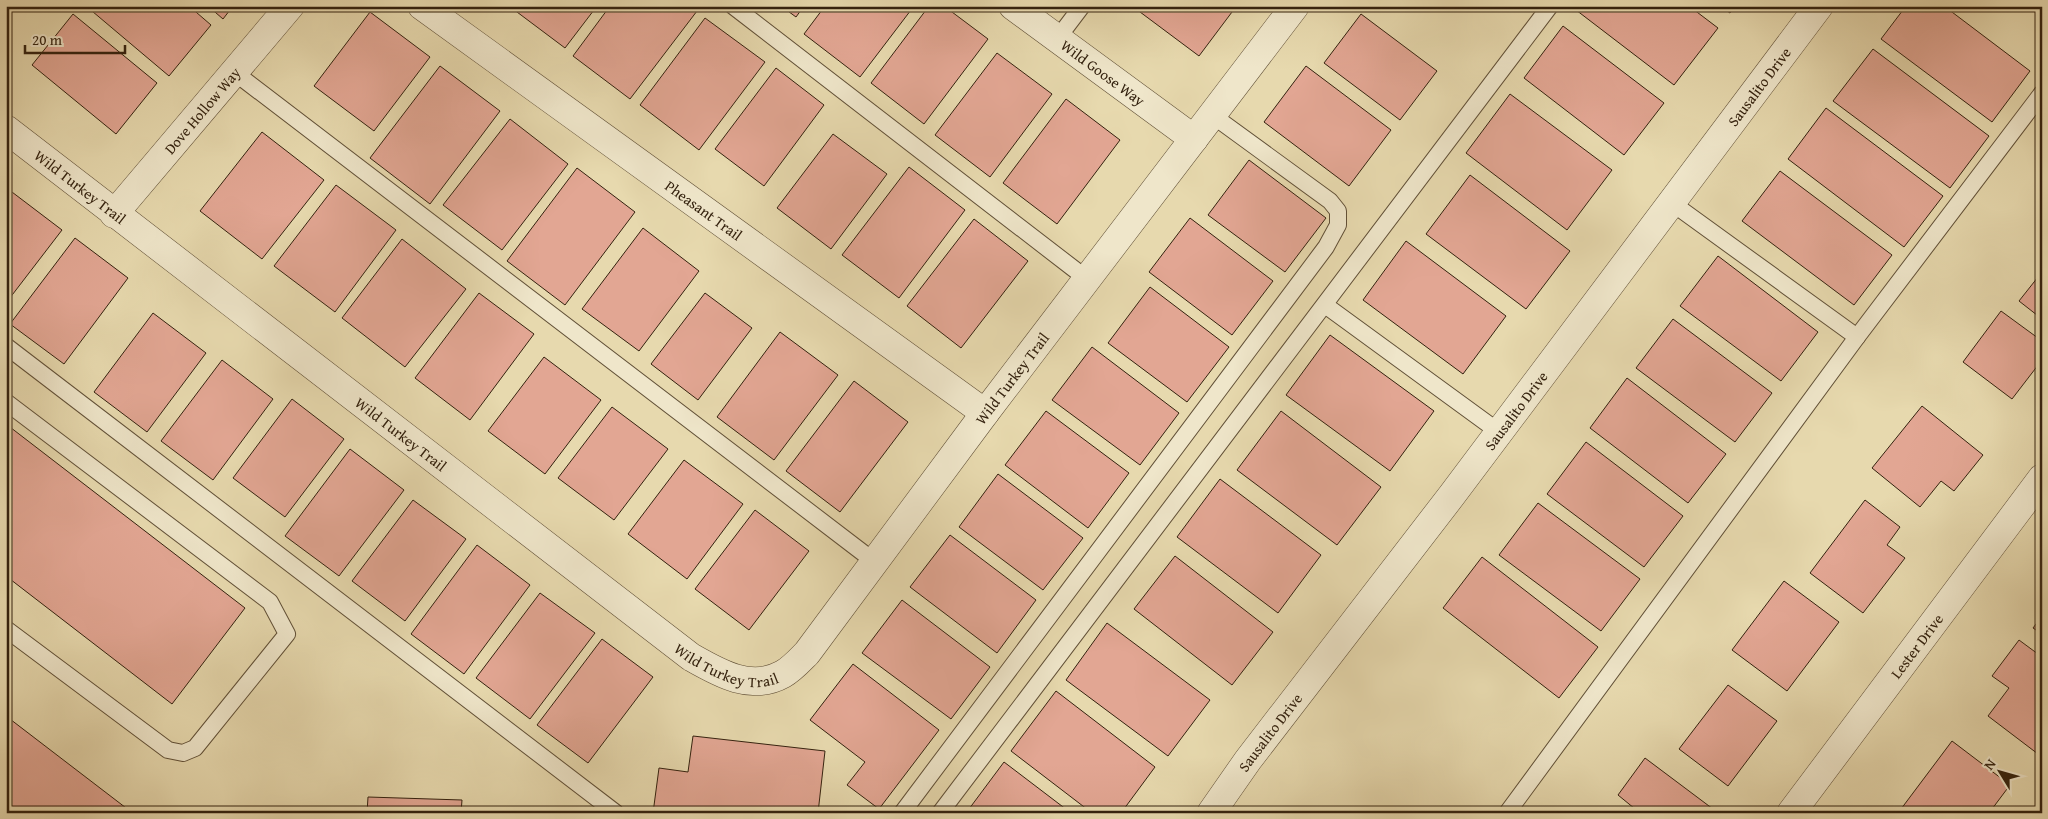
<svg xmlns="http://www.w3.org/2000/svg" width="2048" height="819" font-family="'Gentium Book Plus',serif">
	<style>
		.building { fill: #e2a693; stroke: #34220f }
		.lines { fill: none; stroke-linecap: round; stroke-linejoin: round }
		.service-casing { stroke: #615037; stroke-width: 18 }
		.minor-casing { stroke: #615037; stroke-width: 29 }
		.service { stroke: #efe6ca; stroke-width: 16 }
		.minor { stroke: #efe6ca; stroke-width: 28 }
		.labels { text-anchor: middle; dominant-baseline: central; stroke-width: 5; stroke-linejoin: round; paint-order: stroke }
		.street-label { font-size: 15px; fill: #34220f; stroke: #efe6ca }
	</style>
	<rect width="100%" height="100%" fill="#e7d9ae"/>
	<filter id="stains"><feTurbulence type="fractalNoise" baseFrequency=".004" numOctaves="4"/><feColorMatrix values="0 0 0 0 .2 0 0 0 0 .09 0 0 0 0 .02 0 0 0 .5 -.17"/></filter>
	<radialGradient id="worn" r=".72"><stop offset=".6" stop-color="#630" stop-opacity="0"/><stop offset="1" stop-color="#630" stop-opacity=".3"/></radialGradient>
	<g class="building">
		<polygon points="86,6 189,6 211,25 169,76"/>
		<polygon points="208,6 233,6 223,19"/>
		<polygon points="509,6 597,6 565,48"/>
		<polygon points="610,6 691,6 697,11 630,99 573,56"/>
		<polygon points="781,6 804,6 796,17"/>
		<polygon points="825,6 914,6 860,77 804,34"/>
		<polygon points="929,6 944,6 988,39 924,124 871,83"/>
		<polygon points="1132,6 1233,6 1235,8 1199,56"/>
		<polygon points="1579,6 1689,6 1718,28 1674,85 1576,10"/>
		<polygon points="1720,6 1735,6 1730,13"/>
		<polygon points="1906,6 1944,6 2030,71 1992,122 1881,39"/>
		<polygon points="370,12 430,57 374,131 314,86"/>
		<polygon points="73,14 157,83 116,134 32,65"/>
		<polygon points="1361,14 1437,71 1400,120 1324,63"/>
		<polygon points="705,18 765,62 699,150 640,105"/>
		<polygon points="1563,26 1664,103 1624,155 1524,78"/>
		<polygon points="1873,49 1989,136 1950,188 1833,101"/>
		<polygon points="997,53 1052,94 990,177 935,135"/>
		<polygon points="440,66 500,111 430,204 370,158"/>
		<polygon points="1306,66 1391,130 1349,186 1264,122"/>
		<polygon points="776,68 824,105 764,186 715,149"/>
		<polygon points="1510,94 1612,170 1567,230 1466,153"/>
		<polygon points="1066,99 1120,140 1057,224 1003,183"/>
		<polygon points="1826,108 1943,196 1904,247 1788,159"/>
		<polygon points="510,119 568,164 502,250 443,205"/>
		<polygon points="262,132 324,180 262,259 200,211"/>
		<polygon points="833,134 887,174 831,249 777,208"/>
		<polygon points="1249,160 1326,218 1285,272 1208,215"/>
		<polygon points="909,167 965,210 899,298 842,255"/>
		<polygon points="577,168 635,212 565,305 507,261"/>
		<polygon points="1780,171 1892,255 1854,305 1742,221"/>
		<polygon points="1470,175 1570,251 1526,309 1426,234"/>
		<polygon points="336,185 396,230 335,312 274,266"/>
		<polygon points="8,189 62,230 6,303 6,192"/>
		<polygon points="1190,218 1273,281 1232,335 1149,272"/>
		<polygon points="974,219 1028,261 961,348 907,306"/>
		<polygon points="643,228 699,271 639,351 582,309"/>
		<polygon points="75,238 128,278 64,364 10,324"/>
		<polygon points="402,239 466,289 405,367 342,318"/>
		<polygon points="1406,241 1506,316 1463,374 1363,300"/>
		<polygon points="1718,256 1818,332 1781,381 1680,306"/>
		<polygon points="2042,272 2042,319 2019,301"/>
		<polygon points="1150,287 1229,347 1187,402 1108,343"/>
		<polygon points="479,293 534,334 470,420 415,378"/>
		<polygon points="705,293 752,328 698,400 651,364"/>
		<polygon points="2001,311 2042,341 2042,360 2012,399 1963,362"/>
		<polygon points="153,313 206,353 147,432 94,392"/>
		<polygon points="1673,319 1772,393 1735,442 1636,368"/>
		<polygon points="780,332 838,375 774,460 717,417"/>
		<polygon points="1330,335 1434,411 1390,471 1286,395"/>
		<polygon points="1092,347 1179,413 1140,465 1052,400"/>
		<polygon points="544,357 601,400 545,474 488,431"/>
		<polygon points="222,360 273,399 213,480 161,441"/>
		<polygon points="1627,378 1726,454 1688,503 1590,428"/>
		<polygon points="854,381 908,422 840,512 786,471"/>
		<polygon points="292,399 344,439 285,517 233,478"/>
		<polygon points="1922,406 1983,455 1954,491 1941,481 1920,507 1872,468"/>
		<polygon points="612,407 668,449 614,520 558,478"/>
		<polygon points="1046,411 1129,473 1088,528 1005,465"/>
		<polygon points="1281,411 1381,487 1337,545 1237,470"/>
		<polygon points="6,424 245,608 172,704 6,576"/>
		<polygon points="1586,442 1683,516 1644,567 1547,494"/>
		<polygon points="350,449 404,490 339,576 285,536"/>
		<polygon points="684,460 743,504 687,579 628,534"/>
		<polygon points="998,474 1083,538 1043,590 959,527"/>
		<polygon points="1220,479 1321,555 1278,613 1177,537"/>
		<polygon points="413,500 466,539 405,621 352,581"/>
		<polygon points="1865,500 1900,527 1887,545 1905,558 1863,613 1810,573"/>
		<polygon points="1538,503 1640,579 1601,631 1499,555"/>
		<polygon points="755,510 809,551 749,630 695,589"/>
		<polygon points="950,535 1036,600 997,653 910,587"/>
		<polygon points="477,545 530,585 464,674 411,634"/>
		<polygon points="1175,556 1273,632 1232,685 1134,609"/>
		<polygon points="1482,557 1598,647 1559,698 1443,608"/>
		<polygon points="1784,581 1839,622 1787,691 1732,650"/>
		<polygon points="540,593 595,633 530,719 476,678"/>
		<polygon points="902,600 990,667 951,719 862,653"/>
		<polygon points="2042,616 2042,634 2033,628"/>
		<polygon points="1107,623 1210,700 1168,756 1066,680"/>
		<polygon points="602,639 653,677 588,763 537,725"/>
		<polygon points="2019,640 2042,657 2042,749 2038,754 1988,716 2009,688 1992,676"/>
		<polygon points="853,664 939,730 879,809 847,785 865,762 810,720"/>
		<polygon points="1728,685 1777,721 1728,786 1679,749"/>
		<polygon points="1056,691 1155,767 1121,813 1092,813 1011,751"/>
		<polygon points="6,716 130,811 129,813 6,813"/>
		<polygon points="693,736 825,751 818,813 653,813 659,768 688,772"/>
		<polygon points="1952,741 2010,785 1989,813 1898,813"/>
		<polygon points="1645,758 1713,809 1710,813 1640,813 1618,795"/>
		<polygon points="1004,762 1071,813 966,813"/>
		<polygon points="368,797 462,800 461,813 367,813"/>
	</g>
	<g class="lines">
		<defs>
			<g id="service">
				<polyline points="733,6 1087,279"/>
				<polyline points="1057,39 1082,6"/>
				<polyline points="234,72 875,562"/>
				<polyline points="1672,203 1857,337"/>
				<polyline points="1325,305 1499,432"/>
				<polyline points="6,346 616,813"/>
				<polyline points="6,402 270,602 287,634 195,748 183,753 168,750 6,629"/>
				<polyline points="902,813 1326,247 1338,225 1338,211 1330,201 1212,115"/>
				<polyline points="940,813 1550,6"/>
				<polyline points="1507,813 1857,337 2042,93"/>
			</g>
			<g id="minor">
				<path id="s1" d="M422 6 985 413"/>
				<path id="s2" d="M1013 6 1194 139"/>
				<path id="s3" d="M6 129 691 657C719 673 751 692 783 674 792 669 800 660 807 653L985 413 1295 6"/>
				<path id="s4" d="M114 214 290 6"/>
				<path id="s5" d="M1211 813 1248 760 1452 495 1819 6"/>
				<path id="s6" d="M1791 813 2042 478"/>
			</g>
		</defs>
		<use href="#service" class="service-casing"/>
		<use href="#minor" class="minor-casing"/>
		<use href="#service" class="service"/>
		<use href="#minor" class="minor"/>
	</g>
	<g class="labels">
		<g class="street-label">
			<text stroke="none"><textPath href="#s2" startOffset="112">Wild Goose Way</textPath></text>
			<text stroke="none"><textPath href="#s5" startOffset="910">Sausalito Drive</textPath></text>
			<text stroke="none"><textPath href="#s4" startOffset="136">Dove Hollow Way</textPath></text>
			<text stroke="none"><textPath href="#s3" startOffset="94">Wild Turkey Trail</textPath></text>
			<text stroke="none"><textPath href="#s1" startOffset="348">Pheasant Trail</textPath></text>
			<text stroke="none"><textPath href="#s3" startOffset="1338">Wild Turkey Trail</textPath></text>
			<text stroke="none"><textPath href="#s5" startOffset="505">Sausalito Drive</textPath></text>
			<text stroke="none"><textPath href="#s3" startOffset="499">Wild Turkey Trail</textPath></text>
			<text stroke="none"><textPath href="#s6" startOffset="209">Lester Drive</textPath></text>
			<text stroke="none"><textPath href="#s3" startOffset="902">Wild Turkey Trail</textPath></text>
			<text stroke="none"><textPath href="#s5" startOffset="100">Sausalito Drive</textPath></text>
		</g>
	</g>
	<rect width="2048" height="819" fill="none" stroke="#e7d9ae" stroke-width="25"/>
	<rect x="8" y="8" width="2033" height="804" fill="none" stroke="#34220f" stroke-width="2.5"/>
	<rect x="12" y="12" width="2023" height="794" fill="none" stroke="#34220f"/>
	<g transform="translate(2000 772) rotate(307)" stroke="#efe6ca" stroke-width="4" paint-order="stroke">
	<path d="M0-4L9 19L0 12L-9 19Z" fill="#34220f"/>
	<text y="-8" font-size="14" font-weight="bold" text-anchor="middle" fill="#34220f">N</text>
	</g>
	<path d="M25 45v8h100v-8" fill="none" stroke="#34220f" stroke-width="2.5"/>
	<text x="32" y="45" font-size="15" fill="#34220f" stroke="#efe6ca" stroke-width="4" paint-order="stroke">20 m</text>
	<rect width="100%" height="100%" filter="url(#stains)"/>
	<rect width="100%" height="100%" fill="url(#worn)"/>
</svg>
